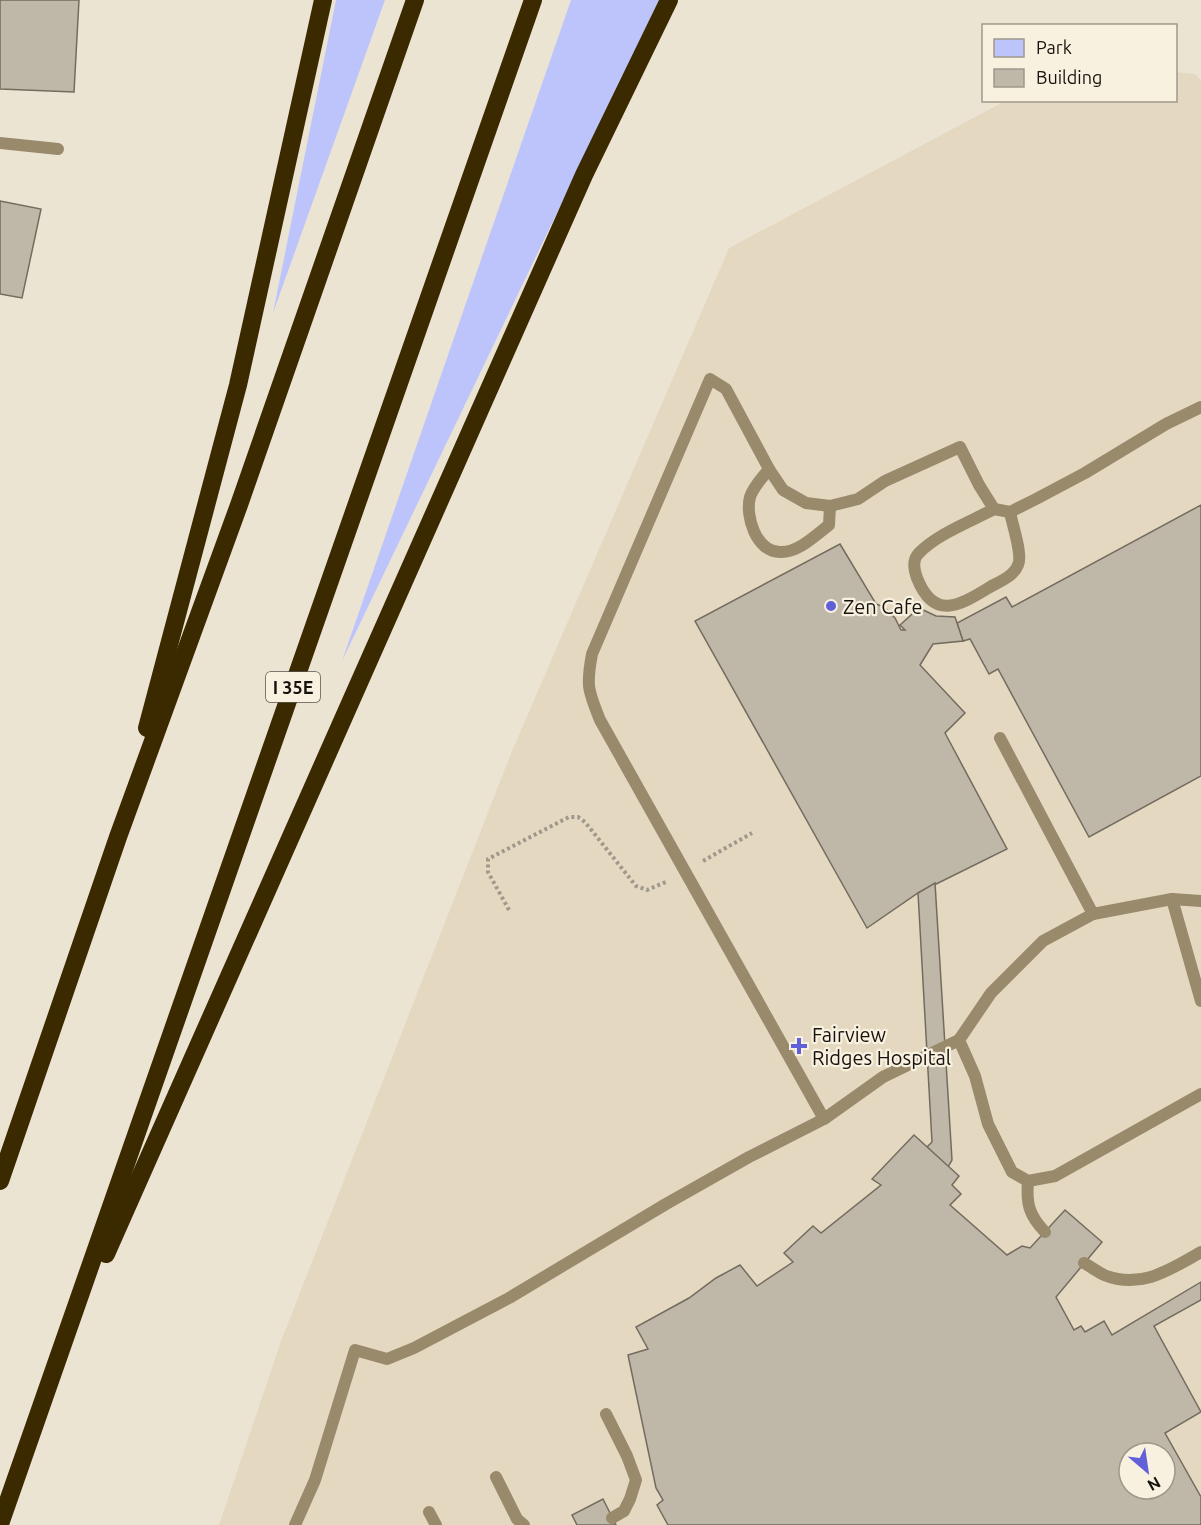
<svg xmlns="http://www.w3.org/2000/svg" width="1201" height="1525" font-family="Ubuntu,sans-serif">
	<style>
		.built { fill: #e4d8c1; fill-rule: evenodd }
		.green { fill: #bdc4fb }
		.building { fill: #bfb7a7; stroke: #736c5e; stroke-width: 1.5; fill-rule: evenodd }
		.lines { fill: none; stroke-linecap: round; stroke-linejoin: round }
		.path { stroke: #9f998c; stroke-width: 4; stroke-dasharray: 3 3; stroke-linecap: butt }
		.service { stroke: #998a6c; stroke-width: 12 }
		.motorway { stroke: #3b2900; stroke-width: 18 }
		.poi-dot { fill: #6160d8; stroke: #f9f1e0; stroke-width: 2 }
		.labels { text-anchor: middle; dominant-baseline: central; stroke-width: 4.5; stroke-linejoin: round; paint-order: stroke }
		.shield { fill: #f9f1e0; stroke: #5a564d; stroke-width: 1.5 }
		.shield-label { font-size: 18px; font-weight: bold; fill: #16130e }
		.poi-label { font-size: 20px; fill: #16130e; stroke: #f9f1e0; text-anchor: start }
	</style>
	<rect width="100%" height="100%" fill="#ece4d3"/>
	<path class="built" d="M1176 72 1195 74 1201 80V1525H219L281 1341 512 751 729 248 1005 101 1176 100ZM1129 1453H1165V1489H1129Z"/>
	<g class="green">
		<polygon points="336,0 385,0 273,313"/>
		<polygon points="571,0 659,0 342,661"/>
	</g>
	<g class="building">
		<polygon points="0,0 79,0 74,92 0,89"/>
		<polygon points="0,201 41,209 22,298 0,294"/>
		<polygon points="1201,505 1201,776 1089,837 998,669 989,674 970,639 963,641 957,623 1006,597 1012,607"/>
		<polygon points="840,544 876,604 884,607 895,618 901,630 905,630 900,625 919,608 936,616 955,617 963,641 933,644 920,665 965,713 945,733 1007,849 918,893 867,928 695,621"/>
		<polygon points="935,883 952,1160 948,1167 927,1147 932,1142 918,893"/>
		<path d="M914 1135 959 1176 952 1185 961 1194 950 1205 1007 1255 1022 1246 1030 1248 1065 1210 1102 1242 1056 1297 1074 1330 1081 1326 1085 1332 1104 1321 1112 1335 1201 1282V1300L1154 1326 1201 1412 1165 1433 1201 1497V1525H668L657 1505 663 1500 656 1488 628 1355 648 1349 636 1327 689 1298 716 1278 740 1265 757 1286 793 1262 784 1253 813 1226 821 1233 881 1185 872 1179ZM1129 1453H1165V1489H1129Z"/>
		<polygon points="603,1499 616,1525 577,1525 572,1515"/>
	</g>
	<g class="lines">
		<g class="path">
			<polyline points="703,861 752,833"/>
			<polyline points="509,910 488,872 488,859 569,817 578,817 585,822 636,886 647,890 668,881"/>
		</g>
		<g class="service">
			<polyline points="0,143 58,149"/>
			<path d="M769 469C763 477 753 487 750 497 745 516 756 552 780 552 798 553 816 535 829 525L830 506"/>
			<path d="M994 509C972 521 937 534 919 553 912 560 914 569 917 578 934 621 959 606 990 587 999 582 1014 576 1018 565 1023 555 1012 524 1010 512"/>
			<polyline points="1000,738 1093,914"/>
			<polyline points="1172,899 1201,1001"/>
			<polyline points="959,1040 975,1076 988,1124 1012,1172 1028,1181 1055,1176 1201,1094"/>
			<path d="M824 1119 600 720C588 690 586 686 592 654L710 379 726 389 769 469 783 490 806 503 830 506 858 499 885 481 960 447 979 485 994 509 1010 512 1036 499 1085 473 1166 424 1201 407"/>
			<path d="M1028 1181C1026 1204 1029 1215 1045 1232"/>
			<path d="M1084 1263C1091 1267 1098 1272 1104 1275 1141 1290 1171 1269 1201 1252"/>
			<polyline points="606,1414 627,1456 636,1480 630,1499 624,1511 612,1518"/>
			<polyline points="496,1477 517,1519 524,1525"/>
			<polyline points="429,1512 436,1525"/>
			<polyline points="295,1525 315,1480 355,1350 387,1359 414,1348 509,1298 666,1204 749,1157 824,1119 883,1077 959,1040 991,993 1043,941 1093,914 1172,899 1201,901"/>
		</g>
		<g class="motorway">
			<polyline points="147,728 238,385 323,0"/>
			<polyline points="0,1181 118,837 239,505 415,0"/>
			<polyline points="106,1254 584,175 669,0"/>
			<polyline points="0,1524 533,0"/>
		</g>
	</g>
	<g class="poi-dot">
		<circle cx="831" cy="606" r="6"/>
		<path d="M796 1037h6v6h6v6h-6v6h-6v-6h-6v-6h6z"/>
	</g>
	<g class="labels">
		<rect class="shield" x="266" y="672" width="54" height="30" rx="4.5"/>
		<g class="shield-label">
			<text x="293" y="687">I 35E</text>
		</g>
		<g class="poi-label">
			<text x="843" y="606">Zen Cafe</text>
			<text x="812" y="1034">Fairview<tspan x="812" dy="23">Ridges Hospital</tspan></text>
		</g>
	</g>
	<rect x="982" y="24" width="195" height="78" fill="#f9f1e0" stroke="#9e988c" stroke-width="1.5"/>
	<rect x="994" y="39" width="30" height="18" fill="#bdc4fb" stroke="#9e988c" stroke-width="1.5"/>
	<text x="1036" y="54" font-size="18" fill="#16130e">Park</text>
	<rect x="994" y="69" width="30" height="18" fill="#bfb7a7" stroke="#9e988c" stroke-width="1.5"/>
	<text x="1036" y="84" font-size="18" fill="#16130e">Building</text>
	<g transform="translate(1147 1471) rotate(151)"><circle r="28" fill="#f9f1e0" stroke="#9e988c" stroke-width="1.5"/>
	<path d="M0-4.5L10 22L0 15L-10 22Z" fill="#6160d8"/>
	<text y="-9" font-size="16" font-weight="bold" text-anchor="middle" fill="#16130e">N</text>
	</g>
</svg>
